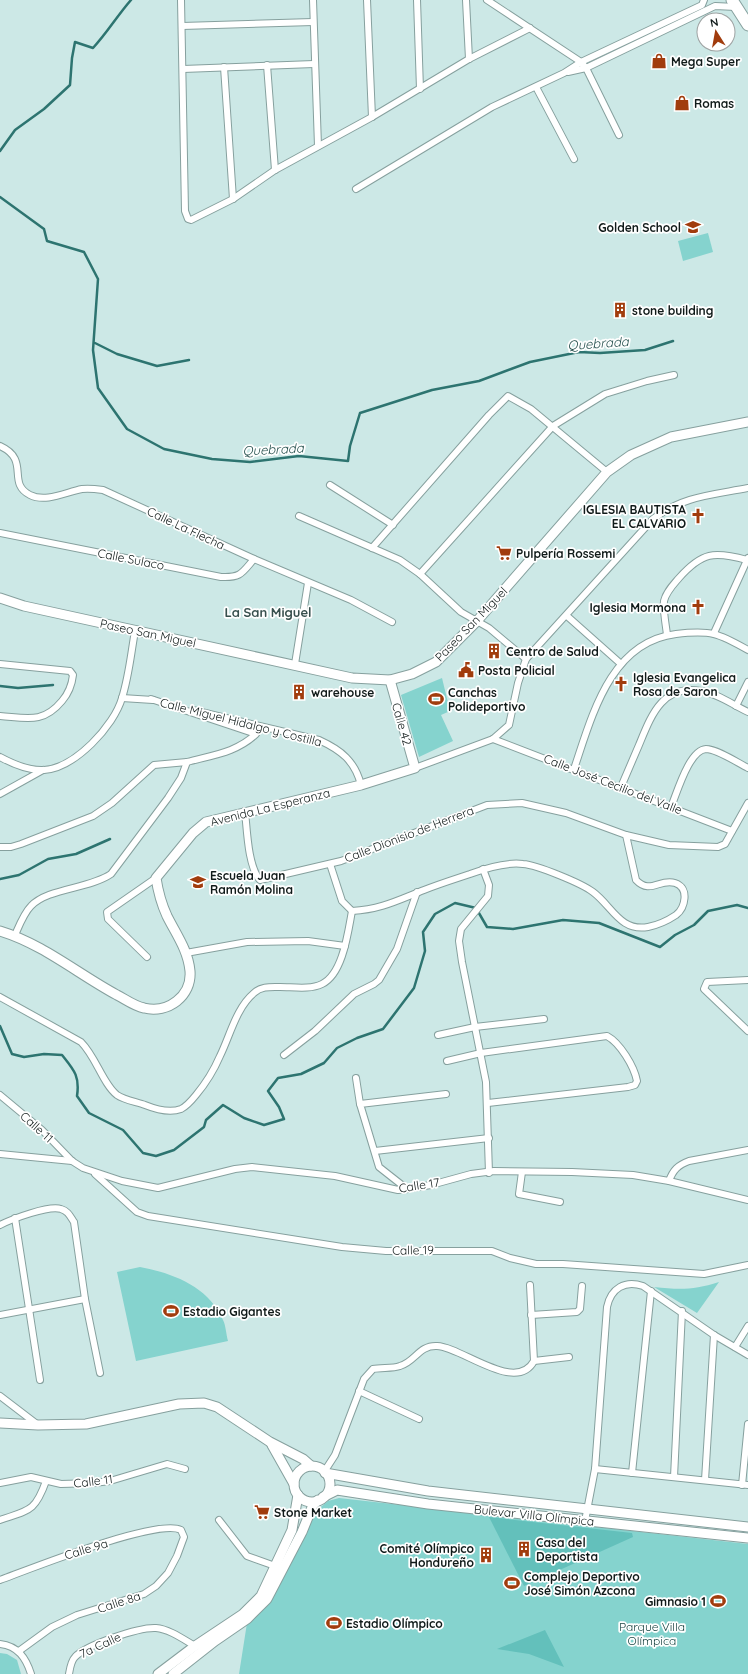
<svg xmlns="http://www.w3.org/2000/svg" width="748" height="1674" font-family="Quicksand,sans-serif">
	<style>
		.green { fill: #85d3ce }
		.forest { fill: #63c0bb }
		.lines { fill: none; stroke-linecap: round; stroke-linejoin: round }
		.stream { stroke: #2d7470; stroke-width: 2.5 }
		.street-casing { stroke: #86a09e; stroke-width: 8 }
		.secondary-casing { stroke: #86a09e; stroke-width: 11 }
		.highway-casing { stroke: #86a09e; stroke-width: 13 }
		.street { stroke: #fff; stroke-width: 6 }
		.secondary { stroke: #fff; stroke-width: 9 }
		.highway { stroke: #fff; stroke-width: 11 }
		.labels { text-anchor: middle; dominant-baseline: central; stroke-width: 3.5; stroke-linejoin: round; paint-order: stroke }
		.poi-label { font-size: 12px; font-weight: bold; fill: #101a19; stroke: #fff; text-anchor: start }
		.street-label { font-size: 12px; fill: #101a19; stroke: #fff }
		.park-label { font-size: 12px; fill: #123e3c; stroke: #fff }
		.water-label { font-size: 13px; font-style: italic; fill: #25504d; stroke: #fff }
		.neighbourhood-label { font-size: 13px; font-weight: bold; fill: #38504e; stroke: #fff }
	</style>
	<rect width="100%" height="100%" fill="#cce8e6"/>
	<g class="green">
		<polygon points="708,233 713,252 683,261 678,241"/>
		<polygon points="442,678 450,711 441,715 453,741 419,757 401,695"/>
		<path d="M140 1267C173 1273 209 1287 223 1320 226 1326 226 1334 228 1341L136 1361 117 1272Z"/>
		<path d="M719 1282 697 1313 654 1287C680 1290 694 1290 719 1282Z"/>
		<polygon points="339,1498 748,1544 748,1674 239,1674 247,1623 307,1531 316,1511 328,1501"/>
		<polygon points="0,1653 7,1654 17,1660 21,1674 0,1674"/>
	</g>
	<g class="forest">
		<polygon points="489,1517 632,1533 633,1537 524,1586"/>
		<polygon points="545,1630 564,1667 529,1654 497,1649"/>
	</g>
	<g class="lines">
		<g class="stream">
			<path d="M0 151 15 130 44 109 70 85 72 58 75 42 93 48C107 33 117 16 131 0"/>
			<polyline points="0,197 44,229 47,241 84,252 98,279 93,350 98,388 127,429 164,449 212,459 250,462 299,456 348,461 350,446 360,413 432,390 479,381 530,362 579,352 600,353 645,350 673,341"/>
			<polyline points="95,343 117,354 157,366 189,360"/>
			<polyline points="0,686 18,688 53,685"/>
			<polyline points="0,879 19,875 48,859 76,854 110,839"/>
			<path d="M0 1026 12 1054 24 1057 44 1054 62 1055C74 1070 80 1076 77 1096L89 1113 123 1130 143 1153 156 1156 174 1150 204 1127 206 1120 223 1105 244 1118 264 1125 284 1119 279 1107 268 1091 278 1078 301 1074 324 1063 337 1048 357 1038 383 1029 414 988 425 951 423 932 435 914 455 903 476 908 487 927 513 929 563 920 599 923 660 947 675 935 694 925 708 911 737 905 748 908"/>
		</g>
		<defs>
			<g id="street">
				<polyline points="181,0 185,211 188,219 191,220 233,199 275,170 372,117 469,59 530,28"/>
				<polyline points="313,0 318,146"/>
				<polyline points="367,0 372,117"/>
				<polyline points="417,0 420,89"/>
				<polyline points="466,0 469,59"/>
				<polyline points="487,0 581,62 586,68 619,135"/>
				<polyline points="182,26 313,22"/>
				<polyline points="267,65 275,170"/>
				<polyline points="224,67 233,199"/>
				<polyline points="183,69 314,64"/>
				<polyline points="568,72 586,68 715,6 736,7"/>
				<polyline points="536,87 574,159"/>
				<polyline points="356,189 492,107 564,73 581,62 702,5 704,0"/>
				<path d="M0 446C31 460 6 483 30 495 46 503 66 492 82 489 89 488 96 489 103 490L254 559 351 600 392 622"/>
				<polyline points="330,485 393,525"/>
				<polyline points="299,516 400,560 420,574 461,612 489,628 526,659"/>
				<path d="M0 533 221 577C241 578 242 573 254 559"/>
				<polyline points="372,548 489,415 508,396 531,409 607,472"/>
				<polyline points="420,574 553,426 605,394 647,381 674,375"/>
				<polyline points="567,616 621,664"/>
				<polyline points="714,633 748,558"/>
				<path d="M667 635C666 625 663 612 664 601 666 592 673 585 679 578 702 552 714 551 747 560"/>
				<path d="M0 664 70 671 73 675C72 684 68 694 62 701 43 724 27 718 0 716"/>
				<polyline points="295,664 308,583"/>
				<polyline points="122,698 153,700"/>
				<polyline points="736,706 748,682"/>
				<path d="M193 710 319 740C341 750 355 761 361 785"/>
				<polyline points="493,739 732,831"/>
				<path d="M0 757C13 764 29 771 44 770 75 768 114 726 122 698 129 676 131 653 135 631"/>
				<path d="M415 768 493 739 509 725 518 683 526 659 653 519C683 496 712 495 748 488"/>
				<path d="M574 769C592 716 610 642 676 634 711 630 718 633 748 650"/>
				<path d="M621 787C627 773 633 759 639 745 651 716 662 684 701 691 717 693 733 705 748 712"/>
				<polyline points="0,794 43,770"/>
				<path d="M671 807C677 793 689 750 706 749 717 749 738 763 748 768"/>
				<path d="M245 811C247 830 248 867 260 880L341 861 487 805 522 803 566 813 626 835"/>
				<polyline points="0,847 11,847 21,844 93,816 112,803 154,765 187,762"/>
				<path d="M330 864 342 901 352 911C382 909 398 900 424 890 439 884 455 879 470 874 486 868 506 862 523 864 537 865 581 883 593 892 612 906 620 932 648 927 658 925 667 921 676 915 685 908 690 888 675 883 660 878 650 895 636 880L626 835 669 845 718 847 725 844 748 803"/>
				<polyline points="483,869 489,885 488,896 461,929 459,941 462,962 486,1082 489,1173"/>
				<path d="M15 935C19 926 24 913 31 906 48 888 89 889 111 874L168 798 181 778 187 762C212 755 236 753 256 734L151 699"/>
				<polyline points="186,953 247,942 308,941 345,946"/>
				<polyline points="147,957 108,919 107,912 156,878"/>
				<polyline points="748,980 707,982 704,989 748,1031"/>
				<path d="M0 997 81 1042C96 1057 103 1084 117 1095 124 1100 137 1102 145 1105 155 1109 170 1113 181 1109 187 1106 192 1100 196 1095 206 1083 214 1070 220 1056 230 1036 236 1008 254 993 261 986 271 987 280 987 293 987 310 990 322 984 343 974 348 932 352 911"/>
				<polyline points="438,1035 475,1027 544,1019"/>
				<polyline points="284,1055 315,1031 354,994 374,984 379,980 397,949 417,892"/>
				<path d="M447 1061 481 1053 607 1036C620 1043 634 1066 637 1081L635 1085 628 1087 488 1103"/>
				<polyline points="356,1078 360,1104"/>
				<polyline points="0,1095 42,1130 72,1161 83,1168 122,1181 158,1188 235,1169 252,1167 335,1176 398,1190 431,1185 471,1174 494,1171 572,1172 633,1175 669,1181 748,1200"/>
				<polyline points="375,1151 489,1138"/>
				<polyline points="0,1154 72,1161"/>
				<polyline points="522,1172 519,1194 560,1202"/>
				<polyline points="95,1174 137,1212 148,1216 342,1247 386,1251 492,1251 510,1258 536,1264 563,1264 704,1274 748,1265"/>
				<path d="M669 1181C673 1170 678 1165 689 1161L748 1150"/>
				<polyline points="407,1189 379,1167 360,1104 446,1094"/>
				<polyline points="15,1218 40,1380"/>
				<path d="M0 1225C12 1219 49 1205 61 1209 68 1211 70 1216 74 1222L85 1299 100 1373"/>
				<polyline points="0,1315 85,1299"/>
				<polyline points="531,1315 577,1312 580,1309 582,1286"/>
				<polyline points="735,1347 748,1326"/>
				<polyline points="534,1361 569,1357"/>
				<polyline points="359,1391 419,1419"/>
				<polyline points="0,1396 38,1425"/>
				<polyline points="595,1469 748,1485"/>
				<path d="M324 1472 335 1455 364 1379 373 1369C381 1367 392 1369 400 1366 415 1362 419 1345 437 1346 462 1347 516 1394 534 1361L530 1285"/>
				<polyline points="632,1473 651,1291"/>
				<polyline points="674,1477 682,1311"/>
				<polyline points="705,1480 714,1335"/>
				<polyline points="0,1483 31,1477 61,1484 94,1483 110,1481 167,1464 185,1469"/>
				<polyline points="742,1485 748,1424"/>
				<path d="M0 1520C29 1510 35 1512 46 1481"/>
				<polyline points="219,1520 247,1556 275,1566"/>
				<path d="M585 1521 595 1469 607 1307C611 1288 625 1280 643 1286L714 1335 748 1355"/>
				<path d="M0 1580C30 1569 157 1518 181 1530L184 1537 177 1556 168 1573 156 1586 144 1594 77 1615 52 1627 19 1651"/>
				<path d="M0 1644C18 1646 26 1658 31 1674"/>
				<path d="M69 1674C70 1668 71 1661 75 1657 86 1645 139 1627 156 1628 169 1629 183 1639 195 1646"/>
			</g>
			<g id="secondary">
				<polyline points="0,598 24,606 352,678 390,680 412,674 436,662 477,621 607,472 631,455 671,437 748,422"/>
				<path d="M0 931C43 944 78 974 117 995 125 999 134 1006 144 1008 168 1014 192 996 190 971 188 950 176 934 167 916 161 903 158 891 156 878L193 833 206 822 361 785 415 768 390 680"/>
				<polyline points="0,1423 38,1425 86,1424 179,1404 204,1403 217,1407 270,1442 303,1459 311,1466"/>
				<polyline points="272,1445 294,1484"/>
				<circle cx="312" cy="1484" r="18"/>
				<polyline points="325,1473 428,1491 748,1527"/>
				<polyline points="323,1497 337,1490 428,1504 748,1538"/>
				<polyline points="158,1674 195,1646 243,1614 261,1596 292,1530 298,1495"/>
				<polyline points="173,1674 215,1641 247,1619 267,1599 302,1532 313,1505 318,1500"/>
			</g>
			<polyline id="highway" points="732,0 748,25"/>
		</defs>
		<use href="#street" class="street-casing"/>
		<use href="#secondary" class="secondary-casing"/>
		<use href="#highway" class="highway-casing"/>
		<use href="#street" class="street"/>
		<use href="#secondary" class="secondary"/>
		<use href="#highway" class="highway"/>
	</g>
	<defs>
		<symbol id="shop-bare" viewBox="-9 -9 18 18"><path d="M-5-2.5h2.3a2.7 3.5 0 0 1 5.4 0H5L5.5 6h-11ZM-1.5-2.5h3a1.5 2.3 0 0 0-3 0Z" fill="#a13c0d" stroke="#fff" stroke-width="2.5" paint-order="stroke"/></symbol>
		<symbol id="school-bare" viewBox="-9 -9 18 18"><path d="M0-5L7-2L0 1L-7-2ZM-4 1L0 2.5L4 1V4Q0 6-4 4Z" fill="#a13c0d" stroke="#fff" stroke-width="2.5" paint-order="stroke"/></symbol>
		<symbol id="building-bare" viewBox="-9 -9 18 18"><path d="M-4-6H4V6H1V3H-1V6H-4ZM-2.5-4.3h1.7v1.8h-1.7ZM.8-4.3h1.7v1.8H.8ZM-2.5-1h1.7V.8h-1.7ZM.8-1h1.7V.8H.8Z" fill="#a13c0d" stroke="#fff" stroke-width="2.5" paint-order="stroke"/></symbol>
		<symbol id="church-bare" viewBox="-9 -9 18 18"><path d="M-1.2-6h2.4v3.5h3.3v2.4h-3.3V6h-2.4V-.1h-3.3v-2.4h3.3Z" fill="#a13c0d" stroke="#fff" stroke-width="2.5" paint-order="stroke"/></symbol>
		<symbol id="supermarket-bare" viewBox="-9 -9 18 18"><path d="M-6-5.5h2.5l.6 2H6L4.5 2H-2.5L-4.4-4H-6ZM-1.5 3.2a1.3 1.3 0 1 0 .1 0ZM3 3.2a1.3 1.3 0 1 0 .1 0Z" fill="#a13c0d" stroke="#fff" stroke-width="2.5" paint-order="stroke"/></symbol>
		<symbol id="civic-bare" viewBox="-9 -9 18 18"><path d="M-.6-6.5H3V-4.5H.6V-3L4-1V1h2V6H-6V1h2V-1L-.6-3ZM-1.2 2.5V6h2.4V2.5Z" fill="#a13c0d" stroke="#fff" stroke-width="2.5" paint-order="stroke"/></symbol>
		<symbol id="stadium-bare" viewBox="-9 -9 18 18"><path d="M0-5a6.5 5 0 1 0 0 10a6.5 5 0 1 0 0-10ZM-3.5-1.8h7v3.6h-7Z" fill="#a13c0d" stroke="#fff" stroke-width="2.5" paint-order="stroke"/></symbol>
	</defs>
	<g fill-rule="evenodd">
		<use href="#shop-bare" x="648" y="50" width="22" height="22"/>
		<use href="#shop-bare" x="671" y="92" width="22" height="22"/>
		<use href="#school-bare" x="682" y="216" width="22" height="22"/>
		<use href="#building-bare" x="609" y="299" width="22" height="22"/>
		<use href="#church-bare" x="687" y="505" width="22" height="22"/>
		<use href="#supermarket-bare" x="493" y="542" width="22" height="22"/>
		<use href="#church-bare" x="687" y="596" width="22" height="22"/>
		<use href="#building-bare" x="483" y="640" width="22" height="22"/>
		<use href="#civic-bare" x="455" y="659" width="22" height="22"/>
		<use href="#church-bare" x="610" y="673" width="22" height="22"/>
		<use href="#building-bare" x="288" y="681" width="22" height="22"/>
		<use href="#stadium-bare" x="425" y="688" width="22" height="22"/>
		<use href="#school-bare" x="187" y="871" width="22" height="22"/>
		<use href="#stadium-bare" x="160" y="1300" width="22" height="22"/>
		<use href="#supermarket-bare" x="251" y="1501" width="22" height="22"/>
		<use href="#building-bare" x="513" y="1538" width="22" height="22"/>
		<use href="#building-bare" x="475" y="1544" width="22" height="22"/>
		<use href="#stadium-bare" x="501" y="1572" width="22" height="22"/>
		<use href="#stadium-bare" x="707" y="1590" width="22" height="22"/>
		<use href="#stadium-bare" x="323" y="1612" width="22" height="22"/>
	</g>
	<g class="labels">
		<g class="poi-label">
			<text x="671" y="61">Mega Super</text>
			<text x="694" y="103">Romas</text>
			<text x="681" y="227" text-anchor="end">Golden School</text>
			<text x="632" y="310">stone building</text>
			<text x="686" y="509" text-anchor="end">IGLESIA BAUTISTA<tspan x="686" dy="14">EL CALVARIO</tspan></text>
			<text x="516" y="553">Pulpería Rossemi</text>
			<text x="686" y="607" text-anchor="end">Iglesia Mormona</text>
			<text x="506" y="651">Centro de Salud</text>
			<text x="478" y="670">Posta Policial</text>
			<text x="633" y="677">Iglesia Evangelica<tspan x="633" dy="14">Rosa de Saron</tspan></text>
			<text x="311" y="692">warehouse</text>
			<text x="448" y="692">Canchas<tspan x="448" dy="14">Polideportivo</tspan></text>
			<text x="210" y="875">Escuela Juan<tspan x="210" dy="14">Ramón Molina</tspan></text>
			<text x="183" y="1311">Estadio Gigantes</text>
			<text x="274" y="1512">Stone Market</text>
			<text x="536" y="1542">Casa del<tspan x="536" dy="14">Deportista</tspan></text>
			<text x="474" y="1548" text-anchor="end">Comité Olímpico<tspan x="474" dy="14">Hondureño</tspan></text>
			<text x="524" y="1576">Complejo Deportivo<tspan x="524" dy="14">José Simón Azcona</tspan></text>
			<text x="706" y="1601" text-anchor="end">Gimnasio 1</text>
			<text x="346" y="1623">Estadio Olímpico</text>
		</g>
		<g class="street-label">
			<text transform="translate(186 528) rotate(25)">Calle La Flecha</text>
			<text transform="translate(131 559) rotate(11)">Calle Sulaco</text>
			<text transform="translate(471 624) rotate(-46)">Paseo San Miguel</text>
			<text transform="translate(148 633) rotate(12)">Paseo San Miguel</text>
			<text transform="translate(241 722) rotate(14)">Calle Miguel Hidalgo y Costilla</text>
			<text transform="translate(402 724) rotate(74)">Calle 42</text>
			<text transform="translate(613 784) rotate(21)">Calle José Cecilio del Valle</text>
			<text transform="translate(270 807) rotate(-14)">Avenida La Esperanza</text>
			<text transform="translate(409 834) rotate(-21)">Calle Dionisio de Herrera</text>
			<text transform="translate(37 1127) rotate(42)">Calle 11</text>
			<text transform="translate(419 1185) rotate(-9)">Calle 17</text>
			<text transform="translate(413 1250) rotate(-1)">Calle 19</text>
			<text transform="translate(93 1481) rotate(-7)">Calle 11</text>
			<text transform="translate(534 1515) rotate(6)">Bulevar Villa Olímpica</text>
			<text transform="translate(86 1549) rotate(-17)">Calle 9a</text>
			<text transform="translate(119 1602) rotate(-18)">Calle 8a</text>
			<text transform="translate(100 1645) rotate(-25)">7a Calle</text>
		</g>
		<g class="park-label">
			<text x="652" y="1626">Parque Villa<tspan x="652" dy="14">Olímpica</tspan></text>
		</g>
		<g class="water-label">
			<text transform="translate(598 343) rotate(-4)">Quebrada</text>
			<text transform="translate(273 449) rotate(-3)">Quebrada</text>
		</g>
		<g class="neighbourhood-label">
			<text x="268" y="612">La San Miguel</text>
		</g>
	</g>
	<g transform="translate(716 32) rotate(349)"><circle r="19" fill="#ffffff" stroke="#9fa3a3"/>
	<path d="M0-3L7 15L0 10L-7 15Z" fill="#a13c0d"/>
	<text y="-6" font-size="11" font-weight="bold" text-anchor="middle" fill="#101a19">N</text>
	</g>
</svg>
